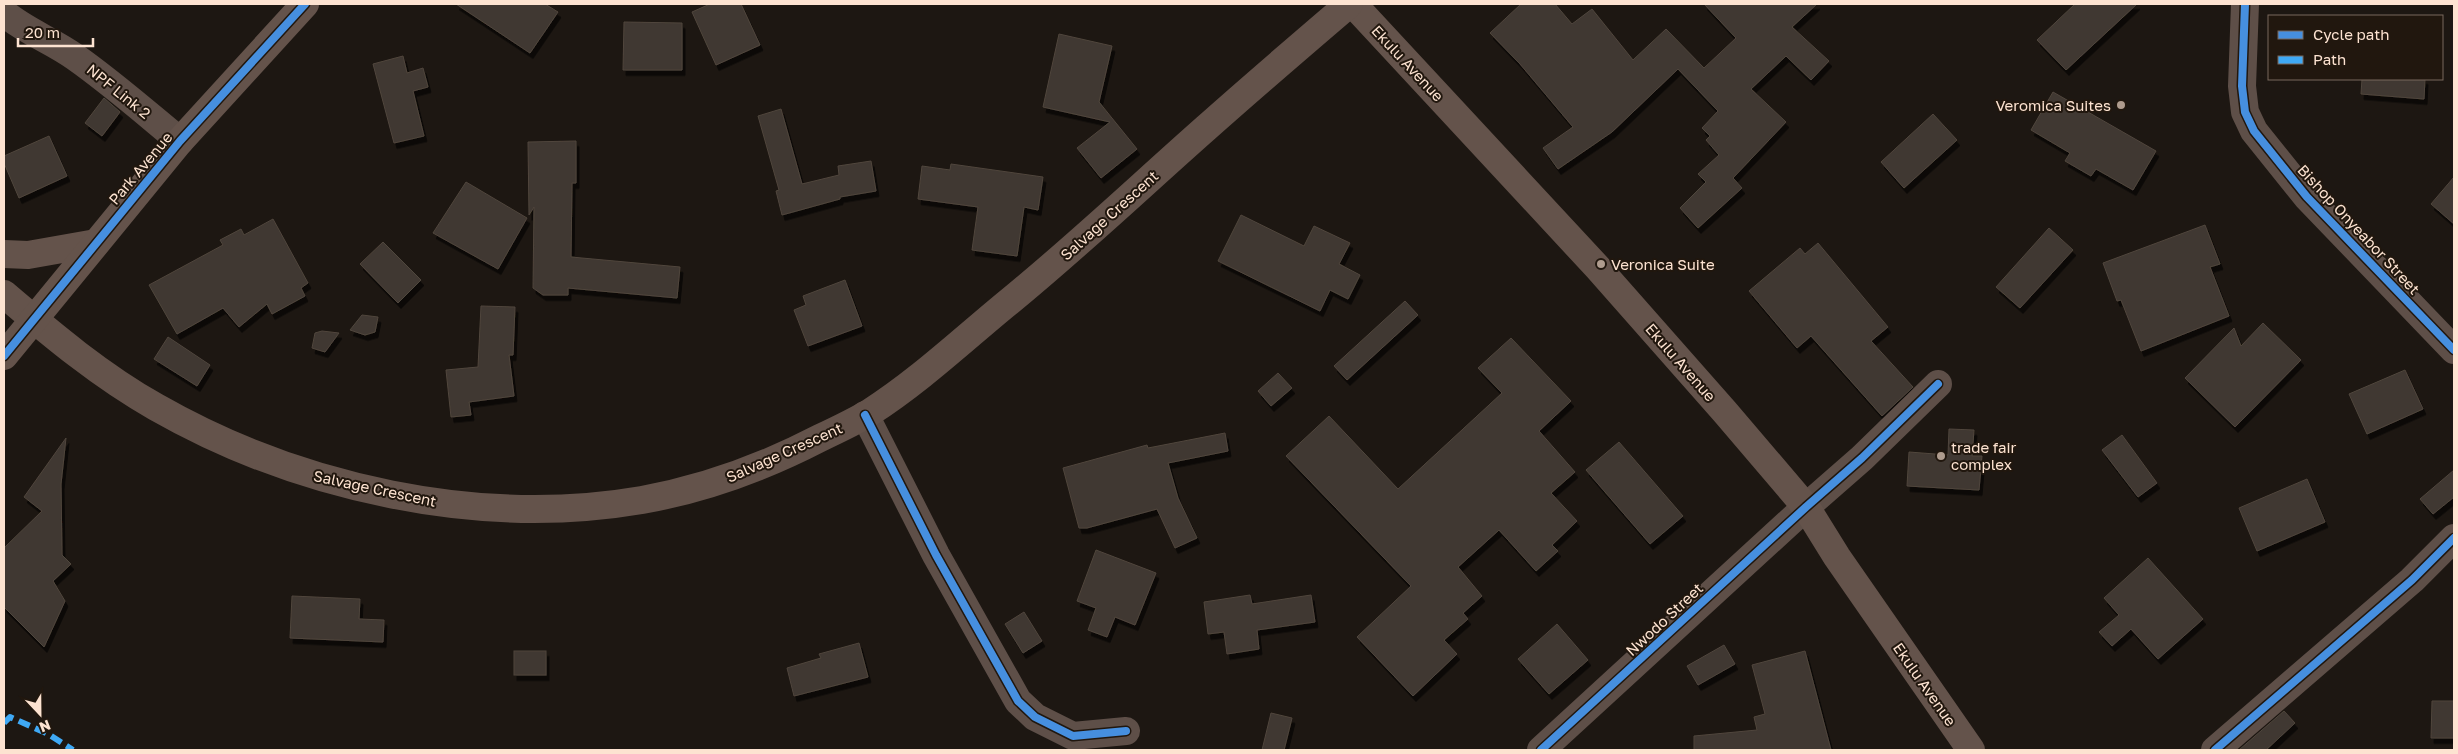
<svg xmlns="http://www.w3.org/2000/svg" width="2458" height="754" font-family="'Golos Text',sans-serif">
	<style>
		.building { fill: #3f3730; stroke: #50463d; filter: url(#shadow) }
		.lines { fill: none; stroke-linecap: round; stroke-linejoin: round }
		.street { stroke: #5e4f48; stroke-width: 28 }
		.secondary { stroke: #64534b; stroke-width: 28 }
		.quiet { stroke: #3fa9f5; stroke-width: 6; stroke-dasharray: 12 6; stroke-linecap: butt }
		.cycleway-casing { stroke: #21170e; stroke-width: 11 }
		.cycleway { stroke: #468fdf; stroke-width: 8 }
		.poi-dot { fill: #af9c8e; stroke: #21170e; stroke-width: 2 }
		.labels { text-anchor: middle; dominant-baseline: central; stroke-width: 4; stroke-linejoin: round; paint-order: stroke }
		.street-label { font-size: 15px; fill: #fde3d1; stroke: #21170e }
		.poi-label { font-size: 15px; fill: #fde3d1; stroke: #21170e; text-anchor: start }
	</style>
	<defs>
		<filter id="shadow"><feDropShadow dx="3" dy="5.5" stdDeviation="0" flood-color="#0009"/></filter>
	</defs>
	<rect width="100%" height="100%" fill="#1d1712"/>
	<g class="building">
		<polygon points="456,4 545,4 558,12 530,53"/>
		<polygon points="710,4 741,4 760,45 716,65 692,12"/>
		<polygon points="1521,4 1555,4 1572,24 1592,9 1633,60 1666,29 1704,68 1736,38 1704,4 1817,4 1792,27 1829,61 1811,80 1786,56 1751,89 1786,122 1733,178 1742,188 1698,228 1680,208 1706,182 1698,174 1719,155 1706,140 1710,136 1702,128 1718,111 1678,69 1612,132 1558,169 1543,148 1573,127 1520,64 1490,33"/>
		<polygon points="2075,4 2137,4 2066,70 2037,40"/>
		<polygon points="624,22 682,23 682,70 623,70"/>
		<polygon points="1059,34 1112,46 1099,102 1137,149 1101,178 1077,148 1110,122 1043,107"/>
		<polygon points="403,56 407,73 423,68 428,87 413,91 424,136 394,143 373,64"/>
		<polygon points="2362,79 2425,79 2424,99 2361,94"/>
		<polygon points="2053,92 2156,151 2133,190 2096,169 2091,176 2065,161 2070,153 2031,130"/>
		<polygon points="104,98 120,112 102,136 85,123"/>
		<polygon points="781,109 802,184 839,175 838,166 871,161 876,191 840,197 840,199 782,215 776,191 779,190 758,116"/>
		<polygon points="1933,114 1957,140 1904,188 1881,162"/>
		<polygon points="49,136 67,176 19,198 4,163 4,156"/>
		<polygon points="576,141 576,183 572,183 571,257 680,267 677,298 568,288 568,295 543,295 533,288 534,207 529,215 528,142"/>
		<polygon points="951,164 1043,177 1038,210 1024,207 1017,256 972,250 978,207 918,199 922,166 950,170"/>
		<polygon points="2454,177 2454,224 2431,204"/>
		<polygon points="466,182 527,218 498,269 433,233"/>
		<polygon points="1241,215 1304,246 1314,226 1350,243 1339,264 1360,275 1348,299 1330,290 1320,311 1218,261"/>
		<polygon points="273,219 308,283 301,288 305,296 272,314 267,304 239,327 223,308 177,334 149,285 223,245 220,240 241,229 244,235"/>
		<polygon points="2205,225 2220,264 2210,267 2229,316 2141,351 2121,300 2117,301 2103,263"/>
		<polygon points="2049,228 2073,250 2020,308 1996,287"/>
		<polygon points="383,242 421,280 398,303 360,264"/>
		<polygon points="1818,243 1888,327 1871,341 1913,387 1882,416 1811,336 1797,348 1749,291 1800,248 1805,254"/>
		<polygon points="845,280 862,326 808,346 794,310 806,305 803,296"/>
		<polygon points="1405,301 1418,315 1347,380 1334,366"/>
		<polygon points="481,306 515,307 513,355 509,355 514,396 469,402 471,415 451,417 446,370 478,367"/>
		<polygon points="362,315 378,317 375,332 365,335 350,330"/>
		<polygon points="2263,323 2301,360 2235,427 2185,378 2234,328 2241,346"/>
		<polygon points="322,331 339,333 325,352 312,348 315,333"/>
		<polygon points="168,337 210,365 197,386 154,359"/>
		<polygon points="1511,338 1571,401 1539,431 1575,472 1551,493 1577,521 1552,545 1558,551 1536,571 1499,530 1458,567 1482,596 1463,613 1468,619 1444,640 1457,654 1413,696 1357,637 1411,586 1286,456 1329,416 1398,489 1502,393 1478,368"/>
		<polygon points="2405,370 2423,409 2367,434 2349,394"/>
		<polygon points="1278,373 1292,388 1271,406 1258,391"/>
		<polygon points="1949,429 1974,430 1972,456 1982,456 1979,490 1907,486 1909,452 1948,455"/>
		<polygon points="1225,433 1228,451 1168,463 1178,498 1197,538 1175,548 1157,509 1087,528 1079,528 1063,468 1147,445 1148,448"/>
		<polygon points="2122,435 2157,483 2138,497 2102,450"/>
		<polygon points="66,438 61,484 62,555 71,564 53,581 65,601 44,647 4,607 4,548 42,511 24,497"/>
		<polygon points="1619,442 1683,516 1650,544 1586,470"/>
		<polygon points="2454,470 2454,497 2433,514 2420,499"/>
		<polygon points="2307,479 2325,522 2257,551 2239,508"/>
		<polygon points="1096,550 1156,573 1135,625 1115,617 1107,637 1088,630 1096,608 1077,601"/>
		<polygon points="2148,558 2203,619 2158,659 2131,629 2112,646 2099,632 2119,615 2104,598"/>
		<polygon points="1250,595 1252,604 1311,595 1315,622 1257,630 1259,649 1227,654 1224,632 1208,634 1204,602"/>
		<polygon points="292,596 360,599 359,619 384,620 383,642 290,638"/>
		<polygon points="1024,612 1042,641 1023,653 1005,624"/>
		<polygon points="1557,624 1588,660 1549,694 1518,659"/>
		<polygon points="859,643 868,677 794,696 787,668 821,658 819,654"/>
		<polygon points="1724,645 1735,664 1698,685 1687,666"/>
		<rect x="514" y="651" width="32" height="24"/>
		<polygon points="1805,651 1831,750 1694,750 1694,736 1757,730 1754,717 1765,714 1752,665"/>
		<polygon points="2432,701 2454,701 2454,738 2431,738"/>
		<polygon points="2284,711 2295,723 2266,750 2239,750"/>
		<polygon points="1271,713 1292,718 1284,750 1262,750"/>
	</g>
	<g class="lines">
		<g class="street">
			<polyline points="2245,4 2242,86 2245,112 2254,131 2307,197 2454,350"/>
			<path d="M4 13C25 31 53 41 75 57 112 83 146 113 180 141"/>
			<polyline points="865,415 936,555 1018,701 1035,717 1073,736 1126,731"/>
			<polyline points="1541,750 1806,507 1862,458 1938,384"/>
			<polyline points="2215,750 2412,580 2454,538"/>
		</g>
		<g class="secondary">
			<polyline points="1353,4 1598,268 1725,412 1806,507 1837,557 1971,750"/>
			<polyline points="4,254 28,255 96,243"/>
			<path d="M4 294C52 335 101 376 156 407 298 488 479 528 642 500 704 489 764 467 820 438 837 430 854 422 869 413 916 383 957 345 999 310 1071 252 1137 189 1206 128 1253 86 1301 45 1349 4"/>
			<polyline points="4,356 180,141 305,4"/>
		</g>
		<polyline class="quiet" points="4,723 10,717 48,734 73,750"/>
		<defs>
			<g id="cycleway">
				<polyline points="2245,4 2242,86 2245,112 2254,131 2307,197 2454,350"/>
				<polyline points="4,356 180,141 305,4"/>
				<polyline points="865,415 936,555 1018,701 1035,717 1073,736 1126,731"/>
				<polyline points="1541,750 1806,507 1862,458 1938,384"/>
				<polyline points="2215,750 2412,580 2454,538"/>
			</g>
		</defs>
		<use href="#cycleway" class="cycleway-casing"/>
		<use href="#cycleway" class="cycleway"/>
	</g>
	<g class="poi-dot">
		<circle cx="2121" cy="105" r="5"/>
		<circle cx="1601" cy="264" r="5"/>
		<circle cx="1941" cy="456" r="5"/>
	</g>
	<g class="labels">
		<g class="street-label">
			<text transform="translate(1408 63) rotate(47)">Ekulu Avenue</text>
			<text transform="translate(119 91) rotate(39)">NPF Link 2</text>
			<text transform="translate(140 168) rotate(-50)">Park Avenue</text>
			<text transform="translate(1109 215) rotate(-42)">Salvage Crescent</text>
			<text transform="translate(2359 229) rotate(47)">Bishop Onyeabor Street</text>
			<text transform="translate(1681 362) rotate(49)">Ekulu Avenue</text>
			<text transform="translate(784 452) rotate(-24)">Salvage Crescent</text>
			<text transform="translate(375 488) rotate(12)">Salvage Crescent</text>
			<text transform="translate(1664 619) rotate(-43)">Nwodo Street</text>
			<text transform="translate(1925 684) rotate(55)">Ekulu Avenue</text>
		</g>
		<g class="poi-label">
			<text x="2111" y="105" text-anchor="end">Veromica Suites</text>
			<text x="1611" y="264">Veronica Suite</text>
			<text x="1951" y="447">trade fair<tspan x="1951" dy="17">complex</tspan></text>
		</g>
	</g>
	<rect width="2458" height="754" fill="none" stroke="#fde3d1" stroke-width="10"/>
	<rect x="2268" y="15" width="175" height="65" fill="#21170e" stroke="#79695c"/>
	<rect x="2278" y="31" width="25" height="8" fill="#468fdf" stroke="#79695c"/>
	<text x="2313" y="40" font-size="15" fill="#fde3d1">Cycle path</text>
	<rect x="2278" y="56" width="25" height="8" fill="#3fa9f5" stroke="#79695c"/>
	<text x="2313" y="65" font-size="15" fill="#fde3d1">Path</text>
	<g transform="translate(40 714) rotate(158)" stroke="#21170e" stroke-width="4" paint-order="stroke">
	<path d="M0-4L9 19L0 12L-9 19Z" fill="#fde3d1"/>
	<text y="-8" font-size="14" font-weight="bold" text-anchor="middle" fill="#fde3d1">N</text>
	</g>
	<path d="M18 38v8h75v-8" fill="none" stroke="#fde3d1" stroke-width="2.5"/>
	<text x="25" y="38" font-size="15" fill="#fde3d1" stroke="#21170e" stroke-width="4" paint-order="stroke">20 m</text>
</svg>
